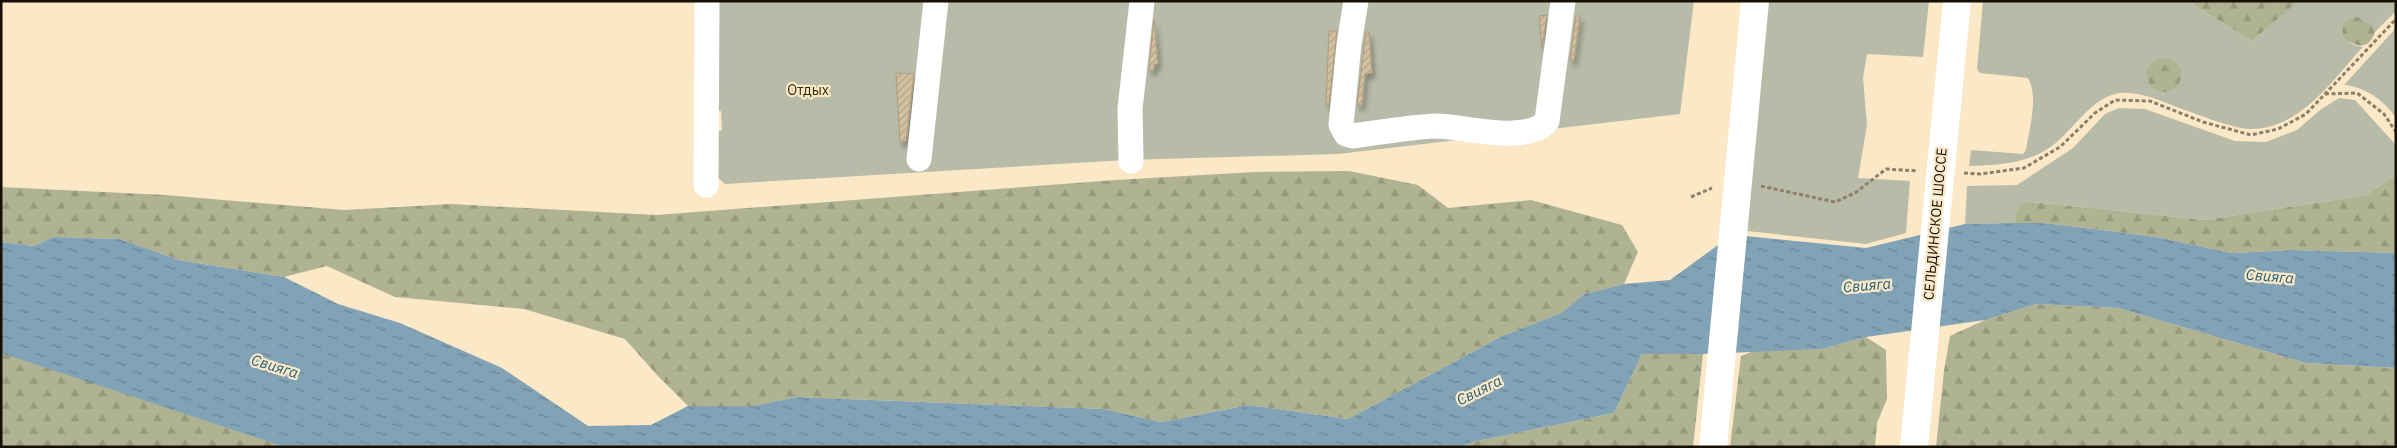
<svg xmlns="http://www.w3.org/2000/svg" width="2397" height="448" font-family="'IBM Plex Sans',sans-serif">
	<style>
		.green { fill: #b8bba7 }
		.forest { fill: url(#forest-firs) }
		.water { fill: url(#water-ripples) }
		.building { fill: url(#building-hatch); stroke: #af9e7e; filter: url(#shadow) }
		.lines { fill: none; stroke-linecap: round; stroke-linejoin: round }
		.path { stroke: #8c7f69; stroke-width: 3; stroke-dasharray: 4 2.5; stroke-linecap: butt }
		.minor { stroke: #fff; stroke-width: 25 }
		.major { stroke: #fff; stroke-width: 28 }
		.labels { text-anchor: middle; dominant-baseline: central; stroke-width: 4.5; stroke-linejoin: round; paint-order: stroke }
		.park-label { font-size: 14px; fill: #2c2e03; stroke: #fbe8c7 }
		.street-label { font-size: 14px; fill: #150f04; stroke: #fbe8c7 }
		.water-label { font-size: 15px; font-style: italic; fill: #1e5b76; stroke: #fbe8c7 }
	</style>
	<defs>
		<pattern id="forest-firs" width="22" height="20" patternUnits="userSpaceOnUse" patternTransform="scale(1.25)"><rect width="22" height="20" fill="#b0b392"/><path d="M5 1l3.5 6h-7zM16 11l3.5 6h-7z" fill="#96997c"/></pattern>
		<pattern id="water-ripples" width="26" height="14" patternUnits="userSpaceOnUse" patternTransform="scale(1.25)"><rect width="26" height="14" fill="#82a3b6"/><path d="M2 4q2-2 4 0t4 0M15 11q2-2 4 0t4 0" fill="none" stroke="#698392"/></pattern>
		<pattern id="building-hatch" width="6" height="6" patternUnits="userSpaceOnUse" patternTransform="scale(1.25)"><rect width="6" height="6" fill="#d2c0a0"/><path d="M-1 1l2-2M0 6l6-6M5 7l2-2" fill="none" stroke="#b3a488"/></pattern>
		<filter id="shadow"><feDropShadow dx="3" dy="5.5" stdDeviation="2.5" flood-color="#0004"/></filter>
	</defs>
	<rect width="100%" height="100%" fill="#fbe8c7"/>
	<g class="green">
		<polygon points="713,1 1694,1 1680,114 1338,154 1126,160 725,184 716,176 714,132 722,130 721,111 714,111"/>
		<polygon points="1768,1 1929,1 1923,57 1867,54 1863,78 1867,125 1858,178 1910,181 1906,233 1866,244 1747,231"/>
		<path d="M1983 1H2193L2194 5 2252 41 2297 1H2396V11L2375 32 2373 26 2343 37 2354 45 2363 47C2333 79 2301 129 2251 129 2234 129 2199 115 2182 109 2163 102 2141 91 2120 93 2091 97 2074 130 2052 146 2027 164 1999 165 1969 166L1971 150 2023 154 2026 150C2029 130 2039 97 2028 78L1980 73 1977 69Z"/>
		<path d="M2396 28V118C2385 101 2364 86 2344 85Z"/>
		<polygon points="2339,98 2355,100 2396,145 2396,175 2366,195 2205,220 2032,202 2016,214 2015,223 1965,224 1967,186 2017,185 2073,148 2105,114 2119,108 2145,109 2235,141 2266,142 2297,130 2320,110"/>
	</g>
	<g class="forest">
		<polygon points="2193,1 2298,1 2252,41 2194,5"/>
		<path d="M2357 17 2373 26 2375 32C2369 51 2355 47 2343 37 2341 25 2345 19 2357 17Z"/>
		<circle cx="2164" cy="75" r="17"/>
		<polygon points="1349,171 1418,185 1448,208 1531,200 1622,225 1638,252 1624,284 1584,294 1561,313 1502,336 1348,419 1249,405 1161,422 1104,409 796,397 753,406 688,406 657,375 625,339 524,309 395,297 327,266 284,277 179,260 120,239 53,237 34,246 1,242 1,187 165,195 344,210 451,204 656,215 1116,180 1254,172"/>
		<polygon points="2396,175 2396,253 2292,250 2231,253 2162,238 2110,231 2044,223 2015,223 2016,214 2020,205 2032,202 2205,220 2366,195"/>
		<polygon points="2036,304 2118,308 2306,363 2396,368 2396,447 1936,447 1944,371 1950,336 1985,320"/>
		<polygon points="1866,337 1886,350 1887,399 1877,423 1875,447 1730,447 1741,356 1756,350 1822,349"/>
		<polygon points="1,353 6,353 285,447 1,447"/>
		<polygon points="1642,354 1703,354 1693,447 1460,447 1473,442 1614,413"/>
	</g>
	<polygon class="water" points="2015,223 2044,223 2110,231 2162,238 2231,253 2292,250 2396,253 2396,368 2306,363 2118,308 2036,304 1985,320 1866,337 1822,349 1703,354 1642,354 1614,413 1473,442 1460,447 285,447 1,353 1,242 34,246 53,237 120,239 179,260 284,277 338,304 400,323 502,368 588,426 651,425 688,406 753,406 796,397 1104,409 1161,422 1249,405 1348,419 1502,336 1561,313 1584,294 1624,284 1670,280 1718,245 1732,238 1746,236 1866,248 1965,224"/>
	<g class="building">
		<polygon points="1547,15 1542,48 1539,16"/>
		<polygon points="1576,16 1580,16 1574,60 1570,60"/>
		<polygon points="1154,19 1158,64 1154,64 1154,70 1149,70"/>
		<polygon points="1329,31 1337,31 1329,104 1326,104"/>
		<polygon points="1366,32 1369,32 1372,73 1365,74 1362,105 1357,105"/>
		<polygon points="896,73 914,74 906,141 900,142"/>
	</g>
	<g class="lines">
		<g class="path">
			<polyline points="2325,94 2357,93 2384,114 2396,132"/>
			<polyline points="1964,173 1980,174 2024,168 2060,147 2095,113 2115,100 2150,101 2203,122 2251,135 2278,129 2306,114 2396,19"/>
			<polyline points="1761,186 1835,202 1855,193 1886,169 1918,171"/>
			<polyline points="1691,197 1712,188"/>
		</g>
		<g class="minor">
			<path d="M1356 1 1349 44 1341 125 1346 134 1352 136C1379 133 1408 127 1436 126 1464 126 1527 145 1547 121L1563 1"/>
			<polyline points="919,159 936,1"/>
			<polyline points="1131,161 1130,109 1142,1"/>
			<polyline points="706,185 707,1"/>
		</g>
		<g class="major">
			<polyline points="1713,447 1755,1"/>
			<polyline points="1914,447 1957,1"/>
		</g>
	</g>
	<g class="labels">
		<g class="park-label">
			<text x="808" y="90">Отдых</text>
		</g>
		<g class="street-label">
			<text transform="translate(1935 224) rotate(-85)">СЕЛЬДИНСКОЕ ШОССЕ</text>
		</g>
		<g class="water-label">
			<text transform="translate(2270 276) rotate(5)">Свияга</text>
			<text transform="translate(1867 285) rotate(-5)">Свияга</text>
			<text transform="translate(275 366) rotate(17)">Свияга</text>
			<text transform="translate(1479 390) rotate(-27)">Свияга</text>
		</g>
	</g>
	<rect width="2397" height="448" fill="none" stroke="#150f04" stroke-width="5"/>
</svg>
